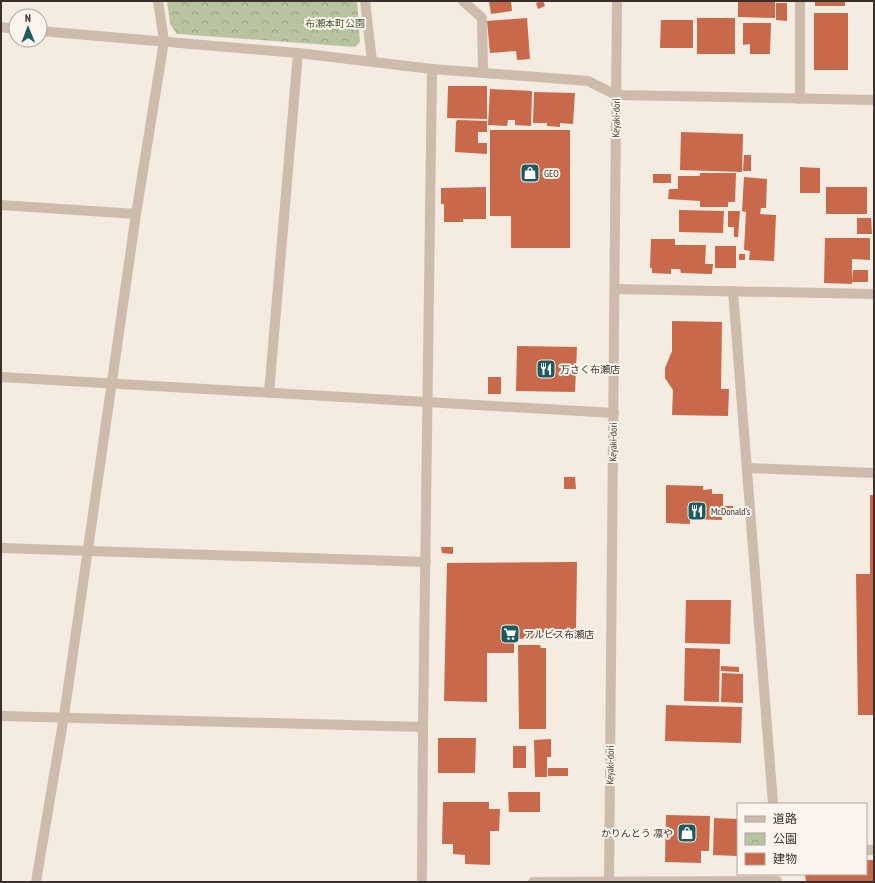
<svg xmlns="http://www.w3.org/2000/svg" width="875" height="883" font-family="'PT Sans Narrow','Noto Sans JP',sans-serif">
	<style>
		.park { fill: url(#park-crowns) }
		.building { fill: #c8694b }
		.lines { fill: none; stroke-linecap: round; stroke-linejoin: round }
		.minor { stroke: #cdbbac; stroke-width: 10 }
		.labels { text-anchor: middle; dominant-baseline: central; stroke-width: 4; stroke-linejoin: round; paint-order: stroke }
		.park-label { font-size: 10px; fill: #4a5a2e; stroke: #fbf5ee }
		.street-label { font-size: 10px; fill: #3b302b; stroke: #fbf5ee }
		.poi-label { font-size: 10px; fill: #3b302b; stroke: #fbf5ee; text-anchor: start }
	</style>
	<defs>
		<pattern id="park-crowns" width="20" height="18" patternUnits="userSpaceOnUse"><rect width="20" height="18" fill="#b8c4a0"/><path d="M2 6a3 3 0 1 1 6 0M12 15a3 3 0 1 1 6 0" fill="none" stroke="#97a083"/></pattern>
	</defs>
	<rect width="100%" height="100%" fill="#f4ebe1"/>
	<polygon class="park" points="167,1 357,1 360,42 355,47 177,34 170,24"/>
	<g class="building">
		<polygon points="489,1 511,1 512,11 491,14"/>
		<polygon points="543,1 545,6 538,9 536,3"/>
		<polygon points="738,1 775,1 775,18 738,17"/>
		<rect x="815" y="1" width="30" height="5"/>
		<polygon points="776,3 787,3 787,21 776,20"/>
		<rect x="814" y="13" width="34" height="57"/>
		<polygon points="527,18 530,59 517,60 516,51 490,53 487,21"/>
		<rect x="697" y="18" width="38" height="36"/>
		<polygon points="661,20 693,20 693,48 660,48"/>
		<polygon points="743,23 771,23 770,54 750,54 750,44 743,45"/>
		<polygon points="448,86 487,86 487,119 447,118"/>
		<polygon points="490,89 532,91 531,126 515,125 515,120 508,120 507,126 488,125"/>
		<polygon points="534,92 575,93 573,124 560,123 560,127 547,126 547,123 533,123"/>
		<polygon points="457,120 487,121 487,132 478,132 478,143 487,143 487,154 455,152 456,122"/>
		<polygon points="490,130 570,130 570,248 511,248 511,216 490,216"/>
		<polygon points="681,132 743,134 742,172 680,170"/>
		<polygon points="744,155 751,155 751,171 743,171"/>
		<polygon points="800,167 820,168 820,193 800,193"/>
		<polygon points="700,173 736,173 735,202 728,202 728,207 700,207 700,201 668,199 669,189 678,189 678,176 700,176"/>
		<rect x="653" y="174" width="18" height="9"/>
		<polygon points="744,177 767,179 766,208 761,208 760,214 776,215 774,261 749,260 750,251 744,250 746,212 742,211"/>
		<polygon points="486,187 486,219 463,219 463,222 444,222 444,204 441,204 441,188"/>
		<rect x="826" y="187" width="41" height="27"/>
		<polygon points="679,210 724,211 723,233 679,232"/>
		<polygon points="728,211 740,211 738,237 734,237 734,227 728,227"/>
		<polygon points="857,218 871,218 872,234 857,234"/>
		<polygon points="825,238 870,238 870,260 852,259 852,284 824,283"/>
		<polygon points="651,239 675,239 675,245 706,245 705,264 713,264 712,274 681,273 680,269 671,269 671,274 652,273 652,268 650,268"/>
		<rect x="715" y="246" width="21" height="22"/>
		<rect x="739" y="254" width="6" height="6"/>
		<polygon points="853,270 868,270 868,282 852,282"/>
		<polygon points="672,321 722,322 721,389 729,389 728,416 672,415 673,390 665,378 665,368 672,351"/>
		<polygon points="517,346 577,347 575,392 516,391"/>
		<rect x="488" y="377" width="13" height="17"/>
		<polygon points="564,477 575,477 576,489 564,489"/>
		<polygon points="666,485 703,486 703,490 712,489 712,494 723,494 723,506 733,506 733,516 722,516 722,520 690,519 690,524 666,523"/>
		<polygon points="870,495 874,495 874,715 858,715 856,574 870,574"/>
		<polygon points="441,547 453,547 453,554 442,553"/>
		<polygon points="577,562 576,630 574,630 573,637 514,639 514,653 487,653 487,702 444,701 447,563"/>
		<polygon points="686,600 731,600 730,644 685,643"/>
		<polygon points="518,645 540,645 541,648 546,648 546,729 519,729"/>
		<polygon points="685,648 720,649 719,702 684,701"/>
		<polygon points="721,666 739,667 739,672 721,671"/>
		<polygon points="722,673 743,674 743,703 721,702"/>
		<polygon points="666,705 742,707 741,743 665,741"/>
		<polygon points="438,738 476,738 475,773 438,773"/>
		<polygon points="551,739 551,757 547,757 547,777 535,777 534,740"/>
		<rect x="513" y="746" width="13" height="22"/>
		<rect x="548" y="768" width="20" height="8"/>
		<polygon points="508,792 540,792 540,812 509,812"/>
		<polygon points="443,802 489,802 489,809 500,809 499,831 490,831 490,865 465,864 465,855 453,854 453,844 442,844"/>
		<polygon points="666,815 710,816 709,851 701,851 701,863 665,862"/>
		<polygon points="714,818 738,819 738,856 713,855"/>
		<polygon points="866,860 874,860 874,882 806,882 805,874 866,874"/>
	</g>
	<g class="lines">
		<g class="minor">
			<polyline points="365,1 372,61"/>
			<polyline points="463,1 482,18 483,72"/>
			<polyline points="800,1 800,99"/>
			<polyline points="1,27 16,29"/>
			<polyline points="40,31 298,53 432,69 588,81 616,95 874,100"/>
			<polyline points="1,205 136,214"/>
			<polyline points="615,289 874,294"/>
			<polyline points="733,291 773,804"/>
			<polyline points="1,377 614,413"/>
			<polyline points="269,393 298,53"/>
			<polyline points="748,468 874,473"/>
			<polyline points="1,548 426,562"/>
			<polyline points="1,716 423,727"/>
			<polyline points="866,850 874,850"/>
			<polyline points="36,882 64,716 136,214 164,41 158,1"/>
			<polyline points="422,882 423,727 432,69"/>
			<polyline points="533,882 777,881"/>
			<polyline points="609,882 617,1"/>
		</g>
	</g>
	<defs>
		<symbol id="shop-square" viewBox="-11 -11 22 22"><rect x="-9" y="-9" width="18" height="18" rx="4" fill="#1f5a5e" stroke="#fbf5ee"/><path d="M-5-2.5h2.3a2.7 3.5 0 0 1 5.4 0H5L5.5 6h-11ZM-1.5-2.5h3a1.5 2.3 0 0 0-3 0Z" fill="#fff"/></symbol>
		<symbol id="restaurant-square" viewBox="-11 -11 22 22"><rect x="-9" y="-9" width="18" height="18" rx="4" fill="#1f5a5e" stroke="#fbf5ee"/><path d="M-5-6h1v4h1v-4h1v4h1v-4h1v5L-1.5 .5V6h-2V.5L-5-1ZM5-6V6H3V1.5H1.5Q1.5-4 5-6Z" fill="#fff"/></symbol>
		<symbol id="supermarket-square" viewBox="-11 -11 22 22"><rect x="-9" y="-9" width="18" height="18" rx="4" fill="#1f5a5e" stroke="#fbf5ee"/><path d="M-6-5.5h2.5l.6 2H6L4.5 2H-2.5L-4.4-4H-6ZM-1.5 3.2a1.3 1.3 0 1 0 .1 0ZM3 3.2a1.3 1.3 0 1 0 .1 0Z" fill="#fff"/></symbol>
	</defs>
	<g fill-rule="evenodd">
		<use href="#shop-square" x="519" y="162" width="22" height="22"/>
		<use href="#restaurant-square" x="535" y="358" width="22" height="22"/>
		<use href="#restaurant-square" x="686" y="500" width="22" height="22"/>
		<use href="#supermarket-square" x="499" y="623" width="22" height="22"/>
		<use href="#shop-square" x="676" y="822" width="22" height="22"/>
	</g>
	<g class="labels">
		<g class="park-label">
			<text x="335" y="23">布瀬本町公園</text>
		</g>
		<g class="street-label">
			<text transform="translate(616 118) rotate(-89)">Keyaki-dori</text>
			<text transform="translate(613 442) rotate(-89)">Keyaki-dori</text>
			<text transform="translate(610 765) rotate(-89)">Keyaki-dori</text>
		</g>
		<g class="poi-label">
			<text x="544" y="173">GEO</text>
			<text x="560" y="369">万さく布瀬店</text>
			<text x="711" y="511">McDonald's</text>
			<text x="524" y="634">アルビス布瀬店</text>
			<text x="673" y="833" text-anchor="end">かりんとう 凛や</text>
		</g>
	</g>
	<rect width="875" height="883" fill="none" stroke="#3b302b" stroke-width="4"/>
	<rect x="737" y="803" width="130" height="72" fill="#fbf5ee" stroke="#aea6a0"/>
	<rect x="745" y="816" width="20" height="6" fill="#cdbbac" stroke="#aea6a0"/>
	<text x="773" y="823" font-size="12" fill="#3b302b">道路</text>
	<rect x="745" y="833" width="20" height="12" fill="url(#park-crowns)" stroke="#aea6a0"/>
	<text x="773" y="843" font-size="12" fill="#3b302b">公園</text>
	<rect x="745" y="853" width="20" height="12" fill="#c8694b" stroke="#aea6a0"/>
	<text x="773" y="863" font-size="12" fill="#3b302b">建物</text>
	<g transform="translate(28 28) rotate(359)"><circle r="19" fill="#fbf5ee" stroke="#aea6a0"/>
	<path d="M0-3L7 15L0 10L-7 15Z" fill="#1f5a5e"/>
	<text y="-6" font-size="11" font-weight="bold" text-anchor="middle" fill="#3b302b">N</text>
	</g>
</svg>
